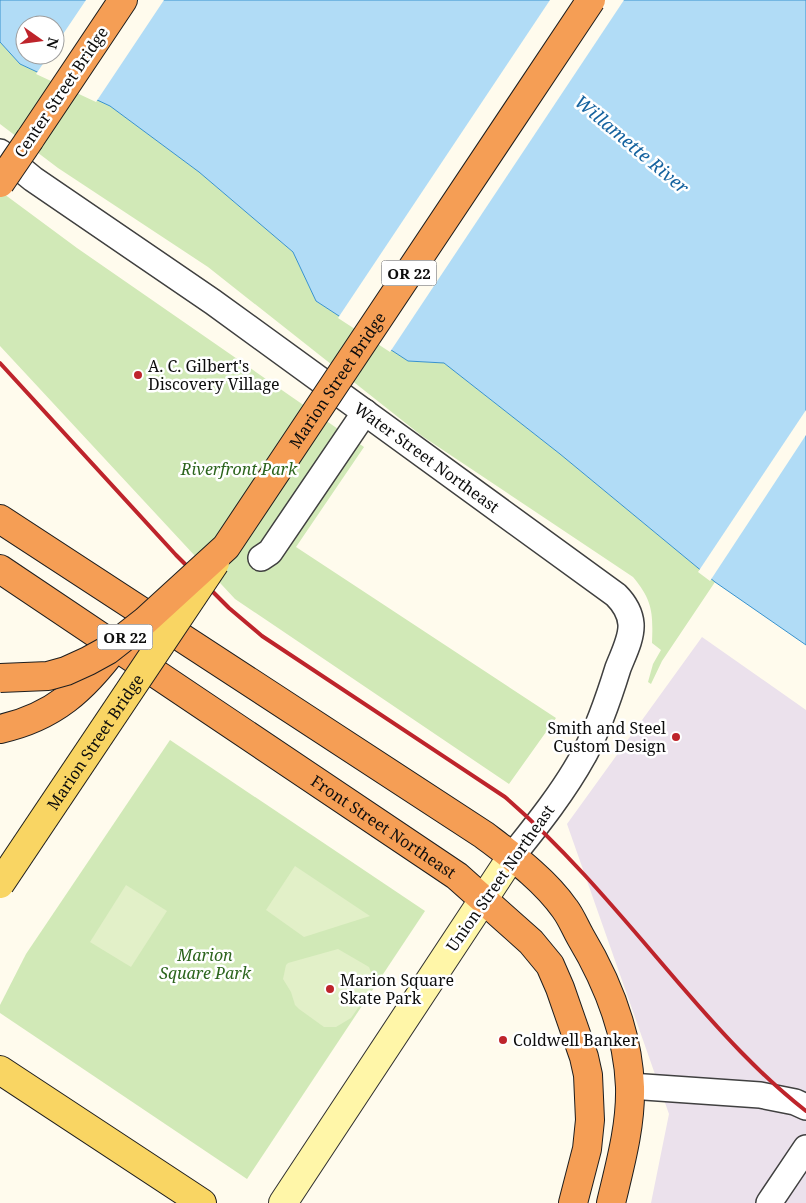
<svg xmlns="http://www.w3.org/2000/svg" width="806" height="1203" font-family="'Noto Serif',serif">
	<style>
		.industrial { fill: #ebe1ec }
		.green { fill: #d1e9b7 }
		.pitch { fill: #e2f0c8 }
		.water { fill: #b1dcf6; stroke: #3892ce; fill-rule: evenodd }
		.pier { fill: #fffbed }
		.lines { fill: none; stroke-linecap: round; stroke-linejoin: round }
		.street-casing { stroke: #404040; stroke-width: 28 }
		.secondary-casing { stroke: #2f2f2f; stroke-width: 30 }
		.primary-casing { stroke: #1e1e1e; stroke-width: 30 }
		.highway-casing { stroke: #1e1e1e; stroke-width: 30 }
		.street { stroke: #fff; stroke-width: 25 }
		.secondary { stroke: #fff6a8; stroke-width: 28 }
		.primary { stroke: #f9d563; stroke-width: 28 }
		.highway { stroke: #f59e55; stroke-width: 28 }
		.rail { stroke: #be242b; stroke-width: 4 }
		.primary-bridge-casing { stroke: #1e1e1e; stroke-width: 30; stroke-linecap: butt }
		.highway-bridge-casing { stroke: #1e1e1e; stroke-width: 30; stroke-linecap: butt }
		.primary-bridge { stroke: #f9d563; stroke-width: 28 }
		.highway-bridge { stroke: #f59e55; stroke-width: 28 }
		.poi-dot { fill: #be242b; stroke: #fff; stroke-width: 2 }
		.labels { text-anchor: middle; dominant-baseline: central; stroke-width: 5; stroke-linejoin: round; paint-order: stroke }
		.shield { fill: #fff; stroke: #565656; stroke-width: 1 }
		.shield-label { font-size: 15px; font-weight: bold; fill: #0d0d0d }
		.street-label { font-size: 16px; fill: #0d0d0d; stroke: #fff }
		.poi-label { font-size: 16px; fill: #0d0d0d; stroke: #fff; text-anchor: start }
		.park-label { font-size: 16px; font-style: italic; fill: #2c651d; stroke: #fff }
		.water-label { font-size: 18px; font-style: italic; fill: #16639f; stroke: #fff }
	</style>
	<rect width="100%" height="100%" fill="#fffbed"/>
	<polygon class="industrial" points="702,637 806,710 806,1203 651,1203 669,1114 567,824"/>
	<g class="green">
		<path d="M0 42 20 64 110 106 199 172 293 252 316 301 408 361 444 363 560 454 715 582 662 661 651 684 648 682 653 664 661 650 652 643C653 613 653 601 633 577L422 436 208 267 58 168 0 124Z"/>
		<polygon points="0,191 77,248 364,447 296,547 556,718 509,784 235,599 0,346"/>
		<polygon points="170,740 425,911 247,1179 0,1013 0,1005 26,954"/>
	</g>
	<g class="pitch">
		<polygon points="295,866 370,916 304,937 266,910"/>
		<polygon points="126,885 167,911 131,967 90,942"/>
		<polygon points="338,949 369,967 373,977 372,986 369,992 351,1018 336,1027 324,1027 299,1009 295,1005 291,992 283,979 286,965 288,963"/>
	</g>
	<path class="water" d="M0 0H806V645L715 582 560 454 444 363 408 361 316 301 293 252 199 172 110 106 20 64 0 42ZM25 25H55V55H25Z"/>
	<g class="pier">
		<polygon points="86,0 164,0 96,102 36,74 49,55 55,55 55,46"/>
		<polygon points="550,0 624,0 390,352 338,318"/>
		<polygon points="806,410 806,435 710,581 698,572"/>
	</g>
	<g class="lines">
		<defs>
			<g id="street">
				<path id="s1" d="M0 152 33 179 213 302 616 595C624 603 630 612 631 624 632 638 623 655 618 668 609 697 599 727 585 753 565 790 538 824 512 856"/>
				<polyline points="261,558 270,552 365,412"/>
				<polyline points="630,1086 760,1095 795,1102 806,1107"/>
				<polyline points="769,1203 806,1148"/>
			</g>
			<polyline id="secondary" points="283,1203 512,856"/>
			<polyline id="primary" points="0,1070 202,1203"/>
			<g id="highway">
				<polyline points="30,139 123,0"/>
				<path d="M0 519 484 835C513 857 544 879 565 909 571 917 575 927 580 936 607 981 628 1033 630 1087 631 1126 620 1165 611 1203"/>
				<path id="s2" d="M0 569 457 876 531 942 550 965 560 988 584 1057 588 1075 590 1120 587 1149 573 1203"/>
				<path d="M0 729C54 717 84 689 116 646"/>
			</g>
		</defs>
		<use href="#street" class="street-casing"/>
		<use href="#secondary" class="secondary-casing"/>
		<use href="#primary" class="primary-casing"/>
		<use href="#highway" class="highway-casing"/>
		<use href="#street" class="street"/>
		<use href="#secondary" class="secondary"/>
		<use href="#primary" class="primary"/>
		<use href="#highway" class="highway"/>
		<path class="rail" d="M0 363 176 555 229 608 262 636 505 797C571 854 626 922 683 988 721 1032 760 1075 806 1111"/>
		<defs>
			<g id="primary-bridge">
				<path id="s3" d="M0 884 215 563"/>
			</g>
			<g id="highway-bridge">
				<polyline points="0,183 30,139"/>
				<path id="s4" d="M0 678 48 676 66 671 88 661 108 650 145 621 226 547 591 0"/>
			</g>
		</defs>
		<use href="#primary-bridge" class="primary-bridge-casing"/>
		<use href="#highway-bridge" class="highway-bridge-casing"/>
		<use href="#primary-bridge" class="primary-bridge"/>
		<use href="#highway-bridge" class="highway-bridge"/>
	</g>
	<g class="poi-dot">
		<circle cx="138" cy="375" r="5"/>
		<circle cx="676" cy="737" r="5"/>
		<circle cx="330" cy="989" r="5"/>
		<circle cx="503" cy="1040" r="5"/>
	</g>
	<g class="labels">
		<g class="shield">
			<rect x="381.5" y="260.5" width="55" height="25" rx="4"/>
			<rect x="97.5" y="624.5" width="55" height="25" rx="4"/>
		</g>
		<g class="shield-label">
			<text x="409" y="273">OR 22</text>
			<text x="125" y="637">OR 22</text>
		</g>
		<g class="street-label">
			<text transform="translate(61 92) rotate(-56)">Center Street Bridge</text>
			<text stroke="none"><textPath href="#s4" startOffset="471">Marion Street Bridge</textPath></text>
			<text stroke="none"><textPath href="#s1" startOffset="525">Water Street Northeast</textPath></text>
			<text stroke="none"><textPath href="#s3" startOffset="171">Marion Street Bridge</textPath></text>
			<text stroke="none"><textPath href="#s2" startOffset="462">Front Street Northeast</textPath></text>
			<text transform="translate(500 878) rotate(-55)">Union Street Northeast</text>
		</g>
		<g class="poi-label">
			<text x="148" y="366">A. C. Gilbert's<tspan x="148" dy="18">Discovery Village</tspan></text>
			<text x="666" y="728" text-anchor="end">Smith and Steel<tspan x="666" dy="18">Custom Design</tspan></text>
			<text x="340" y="980">Marion Square<tspan x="340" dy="18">Skate Park</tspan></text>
			<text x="513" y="1040">Coldwell Banker</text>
		</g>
		<g class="park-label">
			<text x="239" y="469">Riverfront Park</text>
			<text x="205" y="955">Marion<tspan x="205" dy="18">Square Park</tspan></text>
		</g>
		<g class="water-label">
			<text transform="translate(632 144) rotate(40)">Willamette River</text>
		</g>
	</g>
	<g transform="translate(40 40) rotate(104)"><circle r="24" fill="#ffffff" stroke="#9e9e9e"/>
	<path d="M0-4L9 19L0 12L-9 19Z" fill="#be242b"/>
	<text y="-8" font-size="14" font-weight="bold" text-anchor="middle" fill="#0d0d0d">N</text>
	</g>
</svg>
